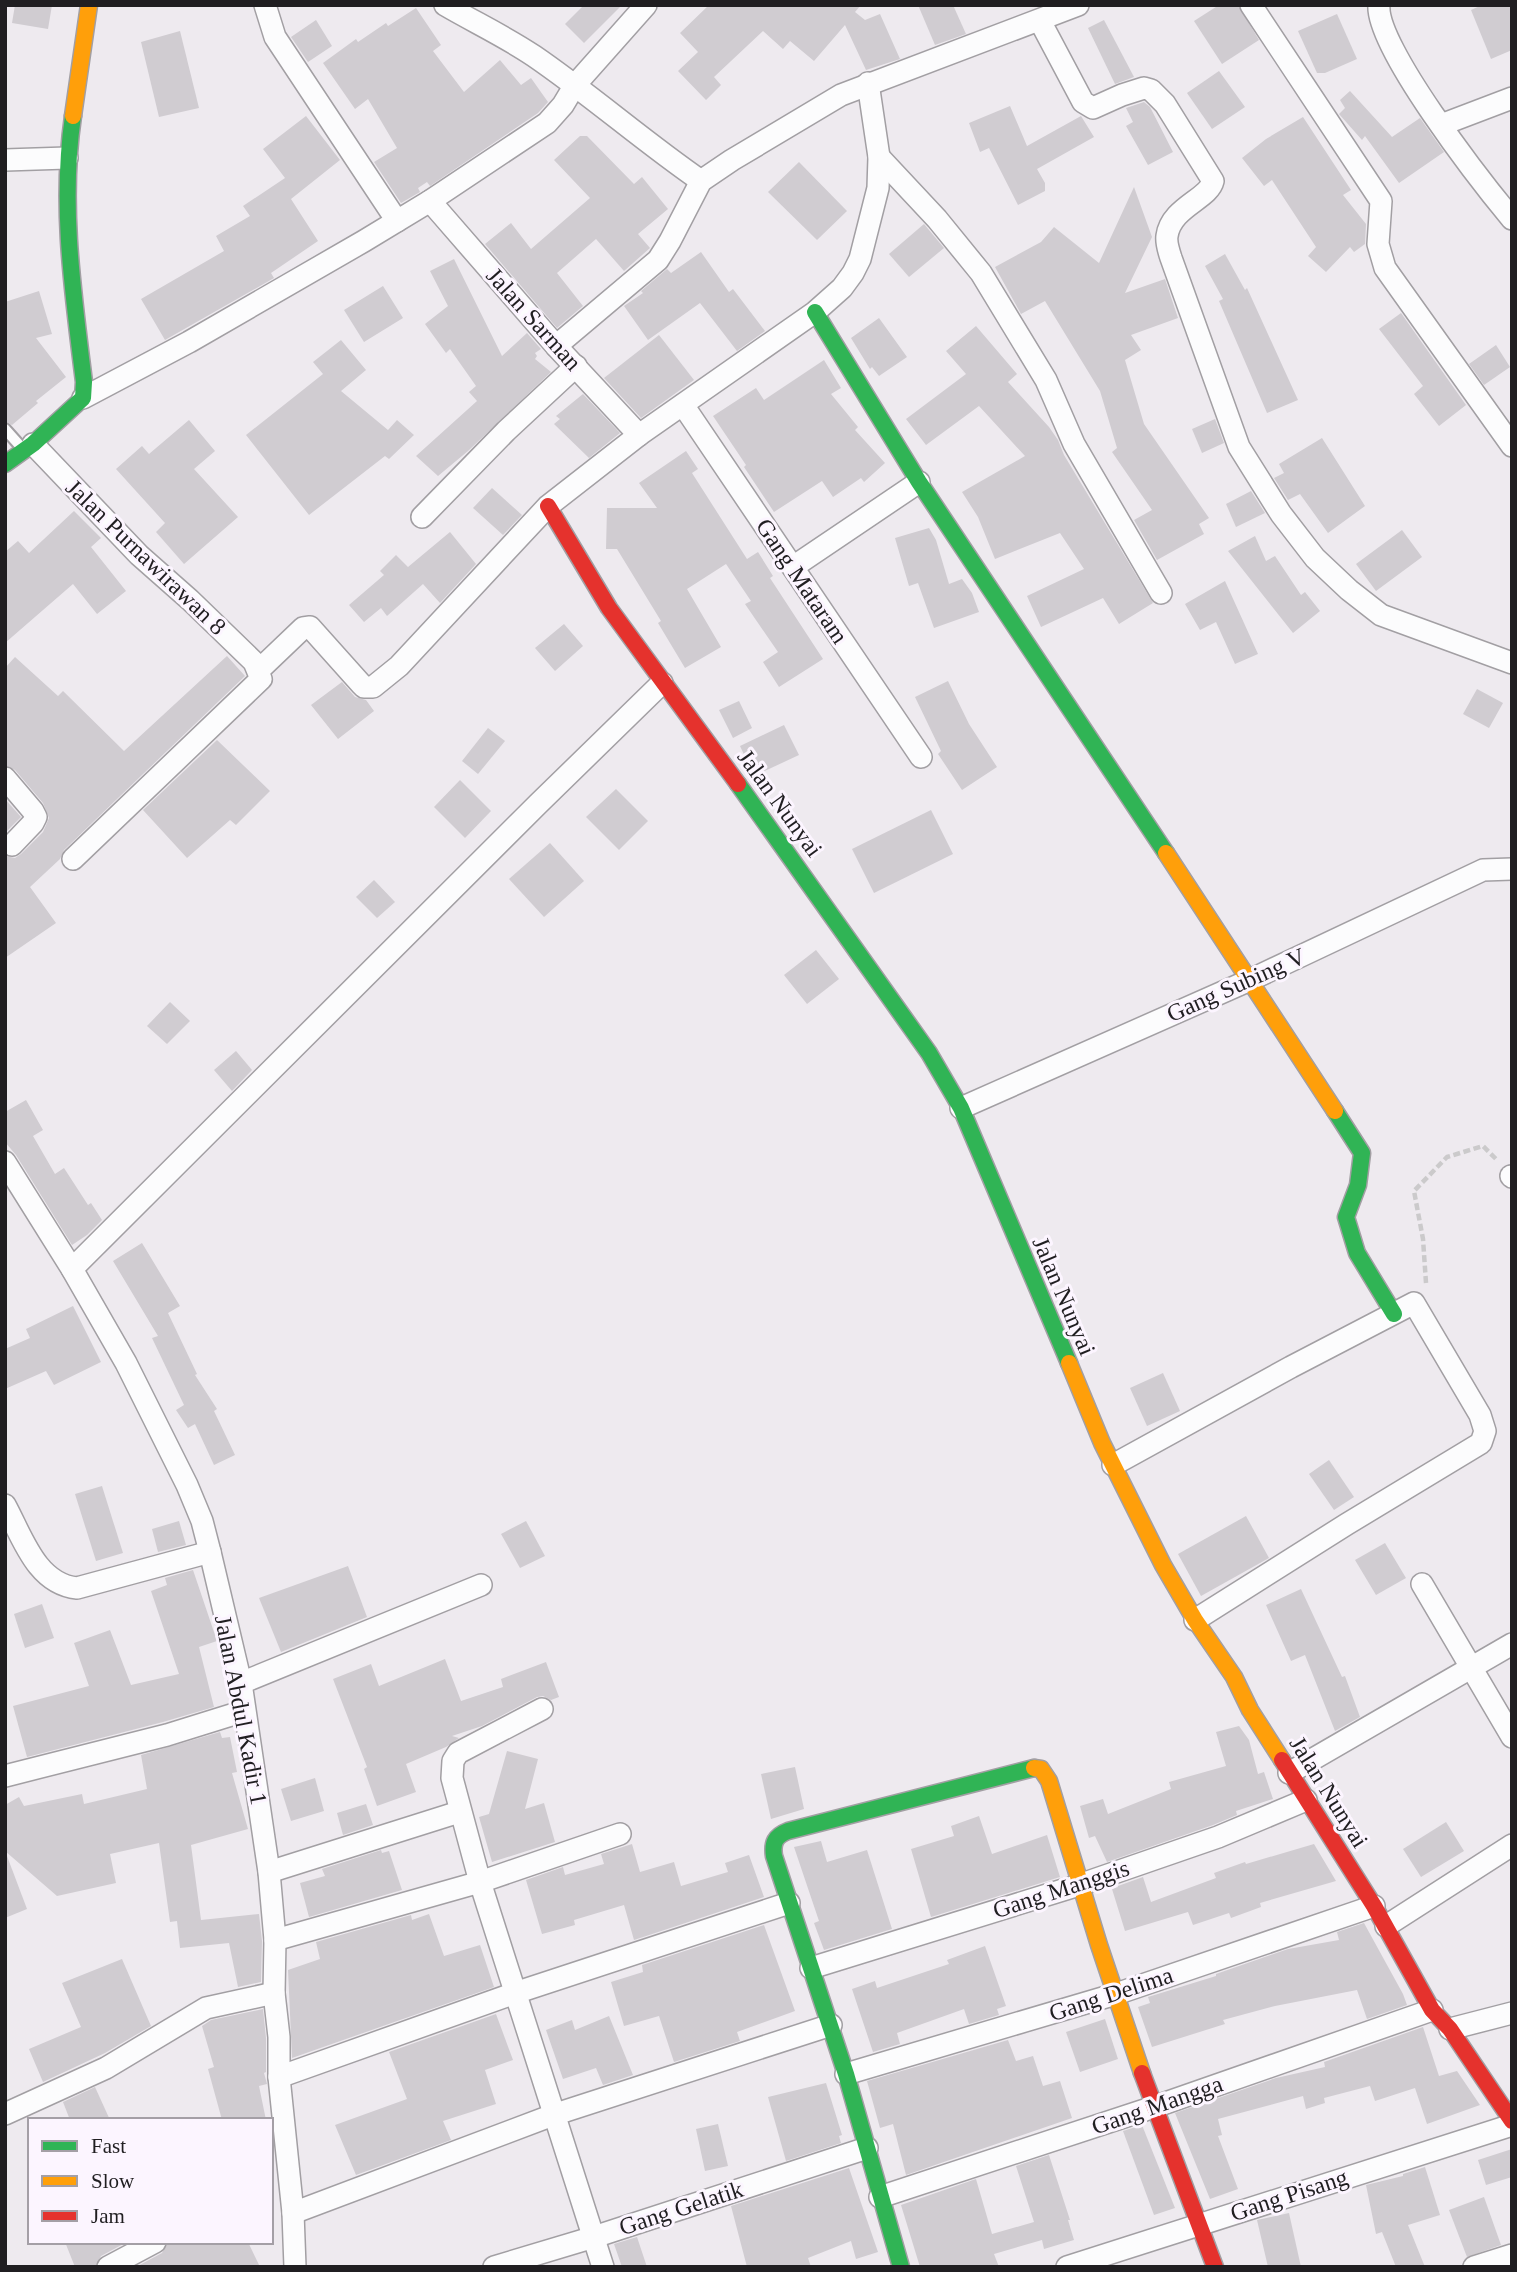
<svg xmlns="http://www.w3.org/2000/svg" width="1517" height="2272" font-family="'Times New Roman',serif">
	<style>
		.building { fill: #d0ccd1 }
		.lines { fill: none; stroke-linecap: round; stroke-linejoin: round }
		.lane-casing { stroke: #a29fa3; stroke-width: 14 }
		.street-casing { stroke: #a29fa3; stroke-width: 24 }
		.fast-casing { stroke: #a29fa3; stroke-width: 19 }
		.slow-casing { stroke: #a29fa3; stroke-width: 19 }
		.jam-casing { stroke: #a29fa3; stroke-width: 19 }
		.path { stroke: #cbcacb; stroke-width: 4.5; stroke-dasharray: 7 3.5; stroke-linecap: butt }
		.lane { stroke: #fcfcfd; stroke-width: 10 }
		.street { stroke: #fcfcfd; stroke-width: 21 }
		.fast { stroke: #30b455; stroke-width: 16 }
		.slow { stroke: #ff9f0a; stroke-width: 16 }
		.jam { stroke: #e5322d; stroke-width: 16 }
		.labels { text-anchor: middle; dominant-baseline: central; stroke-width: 6; stroke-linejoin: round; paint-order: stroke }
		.street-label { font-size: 24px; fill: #201e21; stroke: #fcf5ff }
	</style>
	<rect width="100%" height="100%" fill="#eeeaef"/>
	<g class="building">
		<polygon points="15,5 52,5 48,29 12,23"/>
		<polygon points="584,5 622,5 584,43 565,24"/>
		<polygon points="709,5 861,5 855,12 865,20 880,14 900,59 866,70 845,25 814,61 790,41 783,49 763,31 714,77 721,85 706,100 678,71 698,52 680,33"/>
		<polygon points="918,5 953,5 966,34 935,45"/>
		<polygon points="1219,5 1238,5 1259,40 1222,64 1194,21"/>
		<polygon points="1482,5 1512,5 1512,50 1491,59 1471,10"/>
		<polygon points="416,8 441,45 433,51 464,92 500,60 521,85 531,78 548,102 538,113 430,186 427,182 418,188 420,192 401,203 374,162 397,148 368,99 355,109 323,63 356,39 358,42 386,23 388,26"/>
		<polygon points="1337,14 1357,59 1325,73 1317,73 1298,31"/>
		<polygon points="316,20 332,46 308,62 291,37"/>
		<polygon points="1104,20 1134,77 1115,84 1088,28"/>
		<polygon points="180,31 199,108 159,117 141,42"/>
		<polygon points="1219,71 1245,107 1212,129 1187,93"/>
		<polygon points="1350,91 1392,137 1420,118 1444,152 1399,183 1365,136 1362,140 1339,114 1345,108 1340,100"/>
		<polygon points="1144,102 1150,107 1173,152 1148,165 1126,126 1133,122 1126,108"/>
		<polygon points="1010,106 1027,146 1081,116 1094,137 1037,169 1045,183 1045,191 1018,205 989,148 980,152 969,123"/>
		<polygon points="306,116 340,160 291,199 318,241 271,273 274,278 165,340 141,299 224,251 216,236 250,216 243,206 285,178 263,149"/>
		<polygon points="1303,117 1351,190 1343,195 1366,224 1365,244 1354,252 1350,247 1326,272 1308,256 1316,247 1272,180 1264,186 1242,158 1266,139"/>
		<polygon points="580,136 587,136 634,184 642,177 668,209 638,234 650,248 624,271 596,239 557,273 583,306 557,328 485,244 511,223 531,249 590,198 554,160"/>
		<polygon points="799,162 847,211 817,240 768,192"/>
		<polygon points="1134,187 1152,237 1125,293 1165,279 1178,318 1131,335 1141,350 1125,360 1144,424 1209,518 1199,524 1204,534 1157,560 1134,520 1152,510 1112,452 1117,448 1100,391 1045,301 1021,314 995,267 1041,242 1054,227 1099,263"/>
		<polygon points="924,224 944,248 909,277 889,254"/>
		<polygon points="701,252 729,292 733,289 765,331 737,351 700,303 648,340 624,306 643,293 641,291 667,269 671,273"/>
		<polygon points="1225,254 1245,290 1247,288 1298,400 1267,413 1219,301 1223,299 1205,266"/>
		<polygon points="454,259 502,356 527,333 541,349 535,353 537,356 535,359 551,372 468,451 438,476 416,456 477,401 469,392 476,386 450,349 446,353 425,324 448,306 430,271"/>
		<polygon points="383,286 403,318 364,342 344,310"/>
		<polygon points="39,291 52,334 36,338 66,377 36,401 38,403 12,425 5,421 5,302"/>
		<polygon points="1401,313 1466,405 1439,426 1414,394 1423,386 1379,329"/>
		<polygon points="879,318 907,357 879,376 872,367 870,369 851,338"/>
		<polygon points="976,326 1017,374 1008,382 1049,427 1058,440 1064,455 1153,603 1119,624 1103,598 1041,627 1027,596 1084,569 1060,533 995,559 978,517 962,492 1025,456 979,406 926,445 906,419 966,374 946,351"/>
		<polygon points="659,335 694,380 641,418 604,378"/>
		<polygon points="341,340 366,370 341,391 388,430 397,420 414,435 389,459 385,456 309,515 246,435 323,374 313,362"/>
		<polygon points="1496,345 1510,367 1484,385 1469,364"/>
		<polygon points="824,360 841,388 831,394 858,427 855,430 885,463 864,482 861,478 833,497 822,481 774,512 744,467 746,465 713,416 756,388 764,400"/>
		<polygon points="583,394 620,433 589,458 554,424 560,419 556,416"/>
		<polygon points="1215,419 1224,443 1202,453 1192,429"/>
		<polygon points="189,420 215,451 194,469 238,517 184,564 156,532 165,523 116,469 142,446 149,454"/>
		<polygon points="1322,438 1365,506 1328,533 1300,494 1288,500 1274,478 1284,473 1279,464"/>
		<polygon points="686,451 698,469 692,473 747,559 758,552 773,576 770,578 823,659 779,687 763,662 778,652 745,604 751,601 726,564 687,589 721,647 685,668 658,623 661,621 617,549 606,549 607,508 657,508 639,483"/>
		<polygon points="492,488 522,515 503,535 473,508"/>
		<polygon points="1251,491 1265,513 1236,527 1226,504"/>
		<polygon points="74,511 101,538 91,547 126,591 97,614 73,584 5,643 5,552 18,541 29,553"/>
		<polygon points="929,528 936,540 949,584 962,579 972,593 979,612 934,628 918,583 909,586 895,538"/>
		<polygon points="1402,530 1422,557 1376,591 1356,564"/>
		<polygon points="450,532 476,564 440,603 423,584 387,616 381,608 364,622 349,605 384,575 380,571 396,555 408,567"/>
		<polygon points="1255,536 1266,561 1275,556 1301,595 1305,592 1320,611 1293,633 1228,551"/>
		<polygon points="1225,581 1258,654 1235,664 1216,622 1200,630 1185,604"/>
		<polygon points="564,624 583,646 555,671 535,648"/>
		<polygon points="227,656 245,676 64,850 60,859 30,887 56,923 5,958 5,856 15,858 21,854 43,832 49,818 43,803 15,770 5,765 5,668 15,657 58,696 63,691 124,751"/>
		<polygon points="948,681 969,724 997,767 962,790 938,754 941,751 915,697"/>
		<polygon points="342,682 355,697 366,700 374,711 338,739 311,705"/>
		<polygon points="1477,689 1503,703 1489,728 1463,714"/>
		<polygon points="739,701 752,728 733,738 719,710"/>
		<polygon points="784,725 799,755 754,776 740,746"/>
		<polygon points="488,728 505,741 478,774 462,761"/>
		<polygon points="217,740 270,791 236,825 230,820 187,858 143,810"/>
		<polygon points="460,780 491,811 465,838 434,807"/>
		<polygon points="616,789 648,821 619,850 586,817"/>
		<polygon points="5,799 21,817 5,833"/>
		<polygon points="931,810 953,854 874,893 852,849"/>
		<polygon points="550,843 584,881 544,917 509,879"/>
		<polygon points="374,880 395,902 377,918 356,897"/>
		<polygon points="816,950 839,979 807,1004 784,975"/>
		<polygon points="170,1002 190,1021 167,1044 147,1026"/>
		<polygon points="236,1051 252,1070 232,1091 214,1070"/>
		<polygon points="26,1100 43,1130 33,1136 55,1174 64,1168 88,1205 91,1203 102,1220 87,1235 72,1245 16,1155 5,1142 5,1112"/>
		<polygon points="142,1243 180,1306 168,1313 197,1374 195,1375 217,1409 214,1411 235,1455 214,1465 195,1424 188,1428 176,1410 184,1405 152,1338 158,1336 113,1261"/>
		<polygon points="73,1306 101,1362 54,1385 46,1371 5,1389 5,1349 30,1338 26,1329"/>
		<polygon points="1163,1373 1180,1411 1147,1426 1130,1388"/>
		<polygon points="1329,1460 1354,1497 1334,1510 1309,1474"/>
		<polygon points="102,1486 123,1553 96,1561 75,1494"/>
		<polygon points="1246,1516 1269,1558 1201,1596 1178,1554"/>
		<polygon points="179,1521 186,1545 158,1552 152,1529"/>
		<polygon points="526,1521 545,1556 520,1568 501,1534"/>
		<polygon points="1385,1543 1406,1578 1376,1595 1355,1560"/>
		<polygon points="348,1566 367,1617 281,1652 259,1598"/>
		<polygon points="193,1570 217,1641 199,1647 214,1707 163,1722 27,1757 13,1706 89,1686 74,1643 110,1630 131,1685 179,1674 151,1591 167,1585 165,1578"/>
		<polygon points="1301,1589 1342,1677 1345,1676 1360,1717 1335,1731 1305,1655 1291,1661 1266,1605"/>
		<polygon points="42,1604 54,1638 25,1648 14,1614"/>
		<polygon points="445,1659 461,1701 503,1687 501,1679 546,1662 559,1697 551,1700 543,1696 537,1697 482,1726 452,1736 459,1738 446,1747 406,1764 416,1792 377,1806 364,1769 367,1767 333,1679 371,1664 379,1686"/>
		<polygon points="1239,1726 1249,1740 1258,1774 1264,1772 1273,1799 1236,1811 1237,1815 1213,1825 1107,1862 1095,1836 1089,1838 1080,1806 1103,1799 1108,1814 1171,1789 1169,1782 1226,1766 1216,1732"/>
		<polygon points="220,1732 222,1738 230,1737 237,1772 232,1773 248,1829 191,1845 201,1920 259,1914 262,1941 261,1982 238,1987 229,1943 180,1948 177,1921 170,1922 159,1843 110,1854 116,1883 57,1896 5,1851 5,1805 19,1797 24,1806 82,1794 84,1804 147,1789 141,1755"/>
		<polygon points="507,1751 538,1759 525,1809 544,1803 555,1842 492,1862 479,1817 489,1814"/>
		<polygon points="795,1767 804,1809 771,1819 761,1774"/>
		<polygon points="315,1778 324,1811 291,1821 281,1789"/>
		<polygon points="366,1804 373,1825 343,1835 337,1813"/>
		<polygon points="979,1816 992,1854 1047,1835 1060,1877 931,1917 911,1849 954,1836 951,1826"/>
		<polygon points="1446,1822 1464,1851 1421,1877 1403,1849"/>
		<polygon points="821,1841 827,1862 867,1850 892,1929 824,1950 814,1923 819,1921 794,1847"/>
		<polygon points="632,1844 640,1872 674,1862 681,1886 728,1872 725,1863 749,1855 764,1897 634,1940 624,1905 574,1920 575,1925 542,1934 526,1880 563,1867 565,1875 604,1864 601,1854"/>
		<polygon points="1314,1844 1336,1881 1260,1903 1261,1907 1231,1918 1229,1913 1193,1925 1188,1912 1125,1931 1112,1889 1118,1887 1118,1886 1143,1877 1151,1902 1216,1878 1214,1873 1245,1862 1246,1864"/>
		<polygon points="381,1850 382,1853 389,1851 402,1890 309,1917 300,1883 325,1876 322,1869"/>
		<polygon points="5,1856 7,1856 27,1909 5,1918"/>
		<polygon points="429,1914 444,1956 480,1945 494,1987 292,2058 288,1970 320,1959 316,1942 411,1915 412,1920"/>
		<polygon points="1364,1923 1403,1994 1407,2005 1367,2019 1357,1990 1275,2006 1223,2020 1225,2024 1152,2047 1138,2007 1150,2003 1148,1997 1216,1976 1216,1974 1288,1949 1339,1940 1337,1932"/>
		<polygon points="764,1925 795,2011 737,2032 740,2041 674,2062 659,2016 624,2026 611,1982 643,1972 642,1965"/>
		<polygon points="985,1946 1006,2006 997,2009 999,2015 969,2024 964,2009 897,2033 900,2044 873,2052 852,1989 875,1981 877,1988 949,1964 947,1960"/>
		<polygon points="122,1959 151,2026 105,2053 43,2082 29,2049 81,2027 62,1983"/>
		<polygon points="263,2009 266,2038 266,2072 264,2073 267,2084 259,2086 266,2120 222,2120 208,2069 214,2067 202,2026 211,2020"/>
		<polygon points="496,2014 513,2060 485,2070 496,2104 443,2121 451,2140 356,2175 335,2125 407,2099 389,2052"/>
		<polygon points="609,2016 633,2075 603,2085 596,2068 563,2079 546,2030 572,2020 575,2030"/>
		<polygon points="1105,2019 1118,2059 1080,2072 1066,2032"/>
		<polygon points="1423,2027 1439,2076 1457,2071 1480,2105 1427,2124 1415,2088 1375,2101 1370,2086 1324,2098 1325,2103 1306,2109 1303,2096 1218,2119 1222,2135 1218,2136 1238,2189 1210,2199 1175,2113 1276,2078 1325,2067 1324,2062"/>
		<polygon points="1008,2040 1016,2061 1033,2056 1043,2086 1060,2081 1072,2118 906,2175 893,2124 880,2128 867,2081"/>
		<polygon points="826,2083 842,2135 839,2136 841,2143 786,2161 768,2097"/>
		<polygon points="95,2087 110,2120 70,2120 63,2102"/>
		<polygon points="718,2124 728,2166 705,2171 696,2129"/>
		<polygon points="1142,2125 1175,2208 1154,2215 1123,2131"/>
		<polygon points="1512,2149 1512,2177 1486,2185 1478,2160"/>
		<polygon points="1049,2155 1070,2220 1068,2220 1074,2240 1044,2249 1042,2240 994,2254 999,2267 920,2267 901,2205 976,2179 992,2234 1034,2222 1016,2166"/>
		<polygon points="1425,2167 1440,2215 1408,2225 1425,2267 1396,2267 1382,2232 1376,2234 1366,2185 1403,2176 1403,2174"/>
		<polygon points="849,2168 878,2252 856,2259 851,2241 808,2258 811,2267 747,2267 731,2206"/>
		<polygon points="1484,2197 1501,2245 1467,2257 1449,2210"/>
		<polygon points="1289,2213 1301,2267 1268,2267 1257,2220"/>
		<polygon points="637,2237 647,2267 622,2267 614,2244"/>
		<polygon points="65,2242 127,2242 101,2256 95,2267 75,2267"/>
		<polygon points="168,2242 248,2242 260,2267 136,2267 162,2253"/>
	</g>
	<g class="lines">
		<defs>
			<polyline id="lane" points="5,429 22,448"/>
			<g id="street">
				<polyline points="265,5 275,37 397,221"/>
				<path d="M445 5C474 22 506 37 534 56 591 95 643 141 701 181"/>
				<polyline points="1251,5 1381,201 1378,244 1385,268 1512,446"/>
				<path d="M1379 5C1375 46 1482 183 1512 219"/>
				<path d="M1040 21 1083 102 1093 108 1122 95 1144 88 1151 90 1165 104 1213 181C1209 199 1171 207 1167 236 1166 242 1169 252 1171 258L1239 447 1281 514 1315 558 1349 590 1381 615 1512 663"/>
				<polyline points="1441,125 1512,98"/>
				<polyline points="879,157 937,219 981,273 1046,380 1074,444 1161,593"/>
				<polyline points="5,160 67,158"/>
				<polyline points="430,201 556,346 639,435"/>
				<polyline points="556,346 658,260 670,241 701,181 732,160 841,95 1078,5"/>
				<polyline points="83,398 189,342 364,241 430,201 547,123 563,105 575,85 646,5"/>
				<polyline points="683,405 921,757"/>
				<polyline points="33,444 139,555 190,600 254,662 261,679 73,859"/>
				<polyline points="422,517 506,431 576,366"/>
				<polyline points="793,567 919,482"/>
				<polyline points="259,670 303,628 310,627 361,684 364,687 373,687 399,666 548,506 639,435 815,312 842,288 853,273 860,259 878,188 879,157 868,83"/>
				<polyline points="5,778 33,811 36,817 33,823 12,845"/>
				<polyline points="961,1108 1250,980 1483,870 1512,869"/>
				<polyline points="5,1162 72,1269 126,1363 187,1485 202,1521 210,1552 241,1683 269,1872 275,1940 274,1993 279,2037 279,2077 293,2213 295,2267"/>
				<polyline points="1511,1176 1512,1177"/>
				<polyline points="72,1269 538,804 662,683"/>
				<polyline points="1113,1465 1291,1367 1414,1303 1480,1415 1485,1431 1481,1443 1347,1524 1195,1620"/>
				<path d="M5 1505C22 1536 36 1584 77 1588L210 1552"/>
				<polyline points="1422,1584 1512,1737"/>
				<polyline points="241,1683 481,1585"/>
				<polyline points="542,1709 458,1753 453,1761 452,1778 480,1882 603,2267"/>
				<polyline points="1289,1773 1512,1644"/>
				<polyline points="5,1776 167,1735 244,1711"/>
				<polyline points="269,1872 459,1812"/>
				<polyline points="1386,1926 1512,1845"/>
				<polyline points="275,1940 480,1882 620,1834"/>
				<polyline points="811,1968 1079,1885 1218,1837 1306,1800"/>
				<polyline points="1450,2029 1512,2013"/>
				<polyline points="846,2074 1116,1994 1374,1906"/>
				<polyline points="279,2077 515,1993 789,1903"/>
				<polyline points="5,2114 106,2068 206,2008 274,1993"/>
				<polyline points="880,2197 1154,2107 1432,2010"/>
				<polyline points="293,2213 553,2115 831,2025"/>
				<polyline points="108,2267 155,2242"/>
				<polyline points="494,2267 594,2237 867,2148"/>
				<polyline points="1067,2267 1512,2125"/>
				<polyline points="1474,2267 1512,2255"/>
			</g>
			<g id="fast">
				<polyline points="815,312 919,482 1166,853"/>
				<path d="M5 464 33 444 83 398 84 382C73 293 60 205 73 116"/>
				<polyline points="738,784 929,1053 961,1108 1069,1363"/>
				<polyline points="1335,1111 1362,1153 1358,1185 1346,1217 1357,1253 1394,1314"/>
				<path d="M901 2267 846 2074 774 1856C772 1843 775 1836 788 1831L1034 1768"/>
			</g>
			<g id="slow">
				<polyline points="73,116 89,5"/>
				<polyline points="1166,853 1335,1111"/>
				<polyline points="1069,1363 1102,1443 1163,1565 1195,1620 1234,1677 1250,1710 1282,1760"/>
				<polyline points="1034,1768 1041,1769 1049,1781 1099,1945 1142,2073"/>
			</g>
			<g id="jam">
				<polyline points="548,506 609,608 738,784"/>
				<polyline points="1282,1760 1374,1906 1432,2010 1450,2029 1512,2121"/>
				<polyline points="1142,2073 1215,2267"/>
			</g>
		</defs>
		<use href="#lane" class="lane-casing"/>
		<use href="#street" class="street-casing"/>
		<use href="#fast" class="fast-casing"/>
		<use href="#slow" class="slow-casing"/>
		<use href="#jam" class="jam-casing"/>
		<polyline class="path" points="1426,1283 1423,1239 1414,1191 1447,1157 1483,1146 1497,1160"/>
		<use href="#lane" class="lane"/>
		<use href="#street" class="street"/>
		<use href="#fast" class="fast"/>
		<use href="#slow" class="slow"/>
		<use href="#jam" class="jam"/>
	</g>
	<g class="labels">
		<g class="street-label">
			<text transform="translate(534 319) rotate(48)">Jalan Sarman</text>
			<text transform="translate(146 557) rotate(44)">Jalan Purnawirawan 8</text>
			<text transform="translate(802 581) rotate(56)">Gang Mataram</text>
			<text transform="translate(780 803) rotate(54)">Jalan Nunyai</text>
			<text transform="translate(1236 985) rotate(-24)">Gang Subing V</text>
			<text transform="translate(1064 1296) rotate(67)">Jalan Nunyai</text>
			<text transform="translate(241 1710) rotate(79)">Jalan Abdul Kadir 1</text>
			<text transform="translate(1329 1792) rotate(58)">Jalan Nunyai</text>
			<text transform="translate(1061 1889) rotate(-18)">Gang Manggis</text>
			<text transform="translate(1111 1994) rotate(-18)">Gang Delima</text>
			<text transform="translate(1157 2105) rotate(-19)">Gang Mangga</text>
			<text transform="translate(1289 2195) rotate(-18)">Gang Pisang</text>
			<text transform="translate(681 2208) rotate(-18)">Gang Gelatik</text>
		</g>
	</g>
	<rect width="1517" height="2272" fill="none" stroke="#201e21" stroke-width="14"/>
	<rect x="28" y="2118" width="245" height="126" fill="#fcf5ff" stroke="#a49fa6" stroke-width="2"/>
	<rect x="42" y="2141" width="35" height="10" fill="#30b455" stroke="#a49fa6" stroke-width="2"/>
	<text x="91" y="2153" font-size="21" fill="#201e21">Fast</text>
	<rect x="42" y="2176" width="35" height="10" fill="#ff9f0a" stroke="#a49fa6" stroke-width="2"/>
	<text x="91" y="2188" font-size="21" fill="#201e21">Slow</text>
	<rect x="42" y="2211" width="35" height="10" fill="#e5322d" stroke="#a49fa6" stroke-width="2"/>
	<text x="91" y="2223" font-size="21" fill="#201e21">Jam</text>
</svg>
